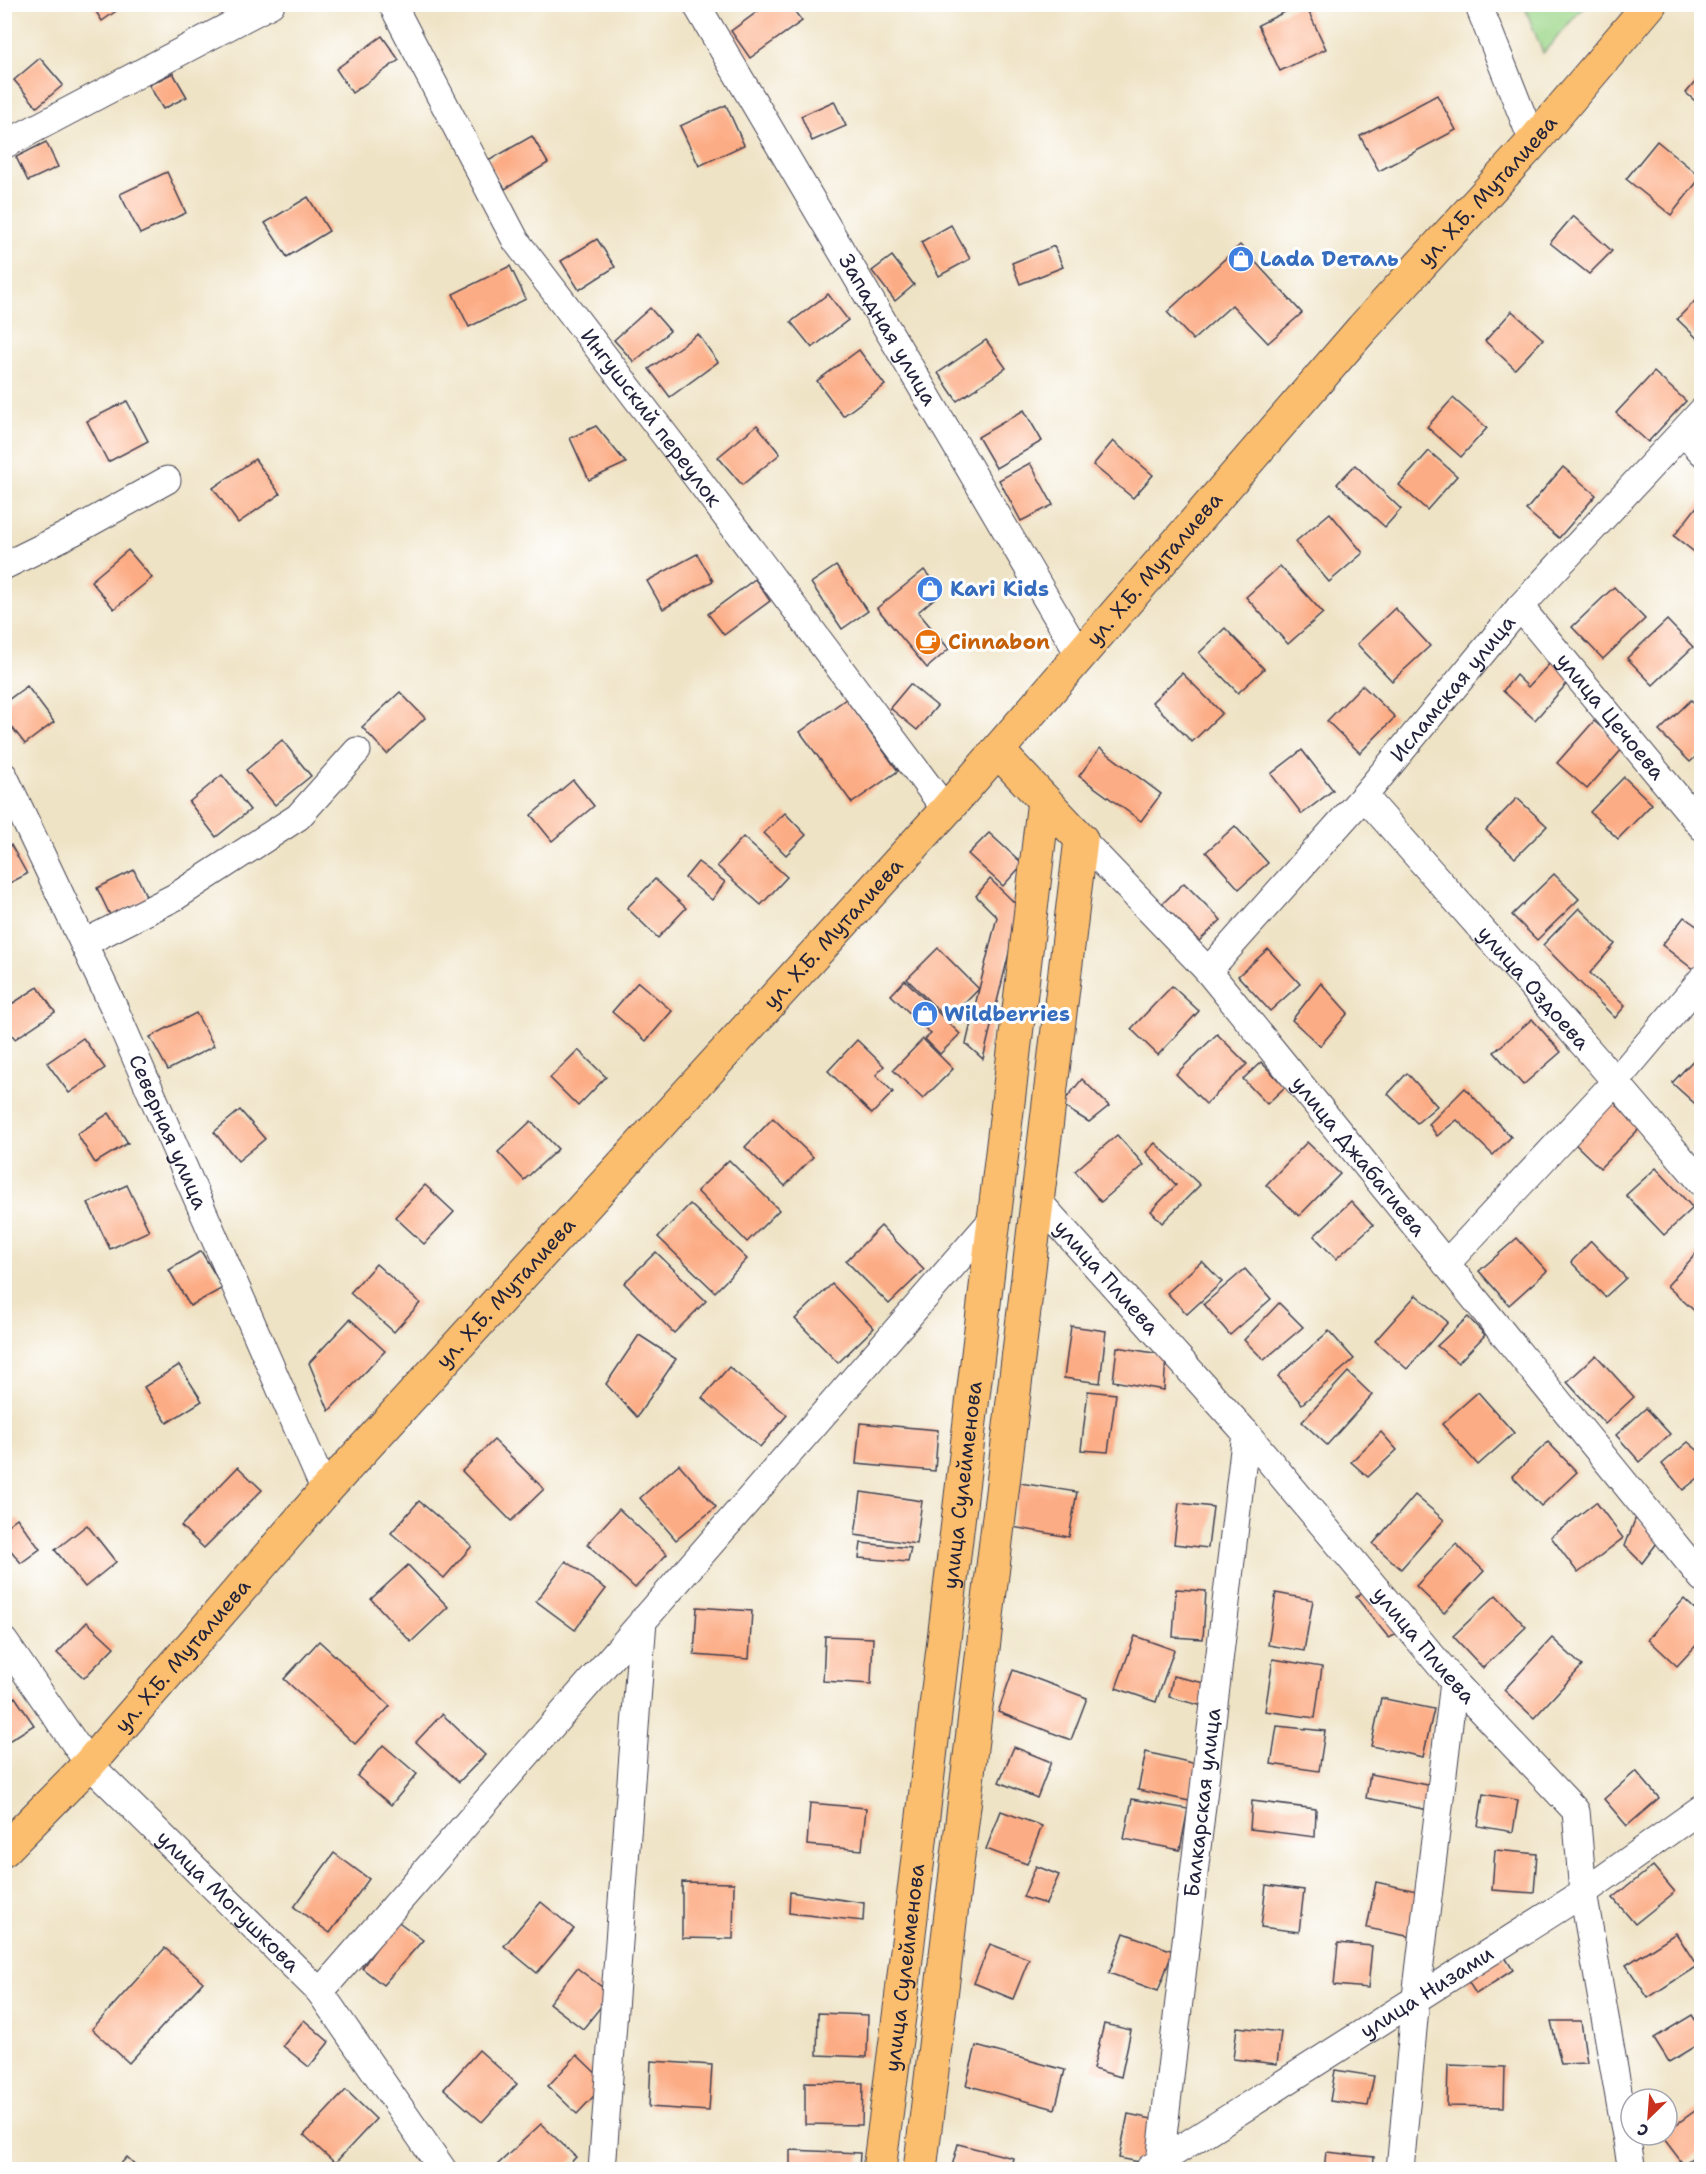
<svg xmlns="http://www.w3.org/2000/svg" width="1706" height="2174" font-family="'Shantell Sans',sans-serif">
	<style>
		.green { fill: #9dd78a; stroke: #607c62; stroke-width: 1.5 }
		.building { fill: #fcac84 }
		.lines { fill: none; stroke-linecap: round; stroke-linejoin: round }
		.minor-casing { stroke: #413f50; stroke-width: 29 }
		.major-casing { stroke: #413f50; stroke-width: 35 }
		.minor { stroke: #fff; stroke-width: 27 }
		.major { stroke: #fbbe6e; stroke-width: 33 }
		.labels { text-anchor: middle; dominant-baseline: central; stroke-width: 6; stroke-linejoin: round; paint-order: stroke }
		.street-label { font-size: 21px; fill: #22223b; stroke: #fff }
		.shop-label { font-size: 21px; font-weight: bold; fill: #366cbe; stroke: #fff; text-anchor: start }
		.food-label { font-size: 21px; font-weight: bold; fill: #c56008; stroke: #fff; text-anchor: start }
	</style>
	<rect width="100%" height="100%" fill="#fff"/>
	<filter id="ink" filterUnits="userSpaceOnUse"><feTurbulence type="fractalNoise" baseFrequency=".0167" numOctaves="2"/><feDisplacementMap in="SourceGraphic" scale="12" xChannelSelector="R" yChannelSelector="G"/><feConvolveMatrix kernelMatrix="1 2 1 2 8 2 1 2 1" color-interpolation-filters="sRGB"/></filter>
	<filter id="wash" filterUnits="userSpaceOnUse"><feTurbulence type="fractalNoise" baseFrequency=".008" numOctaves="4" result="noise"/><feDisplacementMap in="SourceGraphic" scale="24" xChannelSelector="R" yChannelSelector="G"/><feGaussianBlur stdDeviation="1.35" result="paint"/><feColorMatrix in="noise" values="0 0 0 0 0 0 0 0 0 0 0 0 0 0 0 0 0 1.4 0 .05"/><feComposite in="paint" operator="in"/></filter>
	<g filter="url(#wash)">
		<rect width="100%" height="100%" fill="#efe3c5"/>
		<polygon class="green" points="1524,5 1585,5 1543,53"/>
		<g id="blocks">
			<g class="building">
				<polygon points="91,4 126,4 102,21"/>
				<polygon points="768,4 789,4 802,21 750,58 731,31"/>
				<polygon points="1301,4 1305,4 1326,49 1280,71 1258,25"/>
				<polygon points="382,36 399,60 352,93 336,69"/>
				<polygon points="40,58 63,85 37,107 14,80"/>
				<polygon points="173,73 187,97 163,109 149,85"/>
				<polygon points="1702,74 1702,107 1686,93"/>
				<polygon points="1437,95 1456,130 1379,171 1360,136"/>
				<polygon points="834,101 846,126 812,141 801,116"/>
				<polygon points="726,105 744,145 699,166 680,126"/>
				<polygon points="532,136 548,163 505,189 488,161"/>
				<polygon points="1657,141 1701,177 1671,215 1626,179"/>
				<polygon points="46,142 58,167 28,181 16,157"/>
				<polygon points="167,172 186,213 140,234 120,194"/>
				<polygon points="308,197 329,231 287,257 265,223"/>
				<polygon points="1573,216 1612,251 1589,274 1550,243"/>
				<polygon points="951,225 970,259 939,276 921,242"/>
				<polygon points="597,239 615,267 579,290 561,261"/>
				<polygon points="1240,245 1302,313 1268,343 1232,305 1193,340 1167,312"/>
				<polygon points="1054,246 1063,267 1020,284 1012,263"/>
				<polygon points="892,256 914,285 895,301 872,271"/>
				<polygon points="510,266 526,299 469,327 453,294"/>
				<polygon points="828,294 848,320 812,348 791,322"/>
				<polygon points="1702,294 1702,343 1677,319"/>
				<polygon points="650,308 670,331 634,362 614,340"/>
				<polygon points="1512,311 1543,339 1515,369 1485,341"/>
				<polygon points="698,334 718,362 670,397 649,369"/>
				<polygon points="986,340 1006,368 957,401 938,373"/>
				<polygon points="859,350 885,385 843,416 817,381"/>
				<polygon points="1654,372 1686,401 1648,442 1616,413"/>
				<polygon points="1453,398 1487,428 1461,457 1427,427"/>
				<polygon points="127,401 148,441 108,462 87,421"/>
				<polygon points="1024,410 1042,441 996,468 978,437"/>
				<polygon points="757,425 780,454 742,485 718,457"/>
				<polygon points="596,426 626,463 589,480 570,438"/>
				<polygon points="1113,441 1153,475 1133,498 1093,465"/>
				<polygon points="1429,451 1457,476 1427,510 1399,485"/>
				<polygon points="255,459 280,494 238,523 213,488"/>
				<polygon points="1030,463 1053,505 1021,521 999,480"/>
				<polygon points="1355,465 1401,509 1385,527 1337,484"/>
				<polygon points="1563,467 1596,495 1559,538 1526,510"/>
				<polygon points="1702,500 1702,558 1674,536"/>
				<polygon points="1330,513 1363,553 1329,582 1295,542"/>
				<polygon points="128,550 152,578 114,609 91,581"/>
				<polygon points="697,554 713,581 663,609 647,581"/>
				<polygon points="836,566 868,611 842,629 811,583"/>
				<polygon points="1280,566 1323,613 1288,644 1246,597"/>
				<polygon points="924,570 942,592 918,612 949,649 927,668 877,608"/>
				<polygon points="755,579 770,601 724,635 708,614"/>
				<polygon points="1614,587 1645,619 1603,659 1572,627"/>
				<polygon points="1395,608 1430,646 1392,681 1357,644"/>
				<polygon points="1667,620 1693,647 1653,685 1627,658"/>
				<polygon points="1225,628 1264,669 1238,693 1199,653"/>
				<polygon points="1554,659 1571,679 1535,720 1503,691 1516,675 1528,687"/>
				<polygon points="1182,673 1222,713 1192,742 1152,702"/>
				<polygon points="910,684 937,706 917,730 890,708"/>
				<polygon points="1362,685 1395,717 1360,753 1327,721"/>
				<polygon points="27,686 54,722 25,744 4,717 4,703"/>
				<polygon points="400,692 425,718 387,754 362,727"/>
				<polygon points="846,699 898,771 852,803 800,732"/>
				<polygon points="1691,700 1702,710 1702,751 1690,762 1659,731"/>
				<polygon points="1594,721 1624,747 1587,789 1557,763"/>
				<polygon points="282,740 311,776 275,805 246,770"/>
				<polygon points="1100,748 1161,794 1141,821 1079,776"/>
				<polygon points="1302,750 1333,790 1302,814 1271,774"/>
				<polygon points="222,775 250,810 216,837 189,802"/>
				<polygon points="1624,777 1652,804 1618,839 1590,812"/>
				<polygon points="573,780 594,806 552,841 531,815"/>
				<polygon points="1517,798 1547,826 1515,858 1486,830"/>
				<polygon points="785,813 806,835 786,855 764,833"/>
				<polygon points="1235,826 1268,863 1239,889 1206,852"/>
				<polygon points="989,833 1023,864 1003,886 968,854"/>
				<polygon points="743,837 787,877 761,905 717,866"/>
				<polygon points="11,845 27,874 4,886 4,849"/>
				<polygon points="698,862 725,882 712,900 685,878"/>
				<polygon points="134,870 148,900 111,917 97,888"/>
				<polygon points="1554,874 1579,899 1537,940 1512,915"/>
				<polygon points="655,879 686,908 658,938 627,908"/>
				<polygon points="990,879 1020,908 983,1059 966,1044 979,989 948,1020 907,979 938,948 979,989 997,917 976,896"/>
				<polygon points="1184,883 1221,920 1199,941 1162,904"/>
				<polygon points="1579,908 1615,944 1590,973 1625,1006 1615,1018 1543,945"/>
				<polygon points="1684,917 1702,930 1702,961 1694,970 1662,945"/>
				<polygon points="1268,949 1300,984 1270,1011 1238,976"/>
				<polygon points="905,980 960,1034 940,1054 925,1039 931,1034 891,995"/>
				<polygon points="638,982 672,1011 646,1041 612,1012"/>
				<polygon points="1321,983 1348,1013 1320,1046 1292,1020"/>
				<polygon points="1172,986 1199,1011 1158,1055 1131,1029"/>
				<polygon points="38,987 55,1012 15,1039 4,1024 4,1009"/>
				<polygon points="196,1013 214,1046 168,1070 150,1037"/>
				<polygon points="1532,1019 1561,1052 1523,1085 1494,1052"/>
				<polygon points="1217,1034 1247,1064 1206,1104 1176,1074"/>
				<polygon points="83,1038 105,1068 69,1093 47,1063"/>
				<polygon points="923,1039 953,1069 923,1099 893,1070"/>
				<polygon points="857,1040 884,1066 876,1075 893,1092 872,1114 828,1071"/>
				<polygon points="578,1050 606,1077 578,1106 550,1078"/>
				<polygon points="1702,1051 1702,1110 1672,1083"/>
				<polygon points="1261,1062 1285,1087 1267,1104 1243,1079"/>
				<polygon points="1407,1073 1437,1106 1417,1123 1388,1094"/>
				<polygon points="1082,1079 1109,1106 1089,1122 1061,1105"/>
				<polygon points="1465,1088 1511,1137 1493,1155 1457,1120 1437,1136 1429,1124"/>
				<polygon points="1614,1102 1639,1129 1600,1168 1572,1141"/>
				<polygon points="240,1110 265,1139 238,1161 214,1132"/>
				<polygon points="109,1113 128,1143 95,1163 77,1134"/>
				<polygon points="773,1118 813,1157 785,1186 745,1147"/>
				<polygon points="531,1121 558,1149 524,1180 498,1152"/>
				<polygon points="1117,1135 1144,1165 1101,1202 1075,1171"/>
				<polygon points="1307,1142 1340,1174 1299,1216 1266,1185"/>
				<polygon points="1155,1143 1200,1185 1162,1223 1151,1211 1176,1185 1146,1152"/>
				<polygon points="729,1160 779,1210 747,1242 697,1191"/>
				<polygon points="1656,1168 1693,1208 1664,1235 1626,1195"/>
				<polygon points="127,1185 149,1231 110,1249 88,1203"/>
				<polygon points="425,1185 454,1212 424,1244 395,1217"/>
				<polygon points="1351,1201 1373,1225 1336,1259 1314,1236"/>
				<polygon points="690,1204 747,1259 715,1292 658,1237"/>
				<polygon points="881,1226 924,1270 889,1304 846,1261"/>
				<polygon points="1517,1238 1547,1271 1509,1305 1479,1271"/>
				<polygon points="1591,1241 1626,1278 1605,1297 1571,1262"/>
				<polygon points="1702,1247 1702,1312 1699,1315 1667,1286"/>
				<polygon points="201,1251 223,1288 190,1306 169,1270"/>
				<polygon points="656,1252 706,1301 674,1333 624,1283"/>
				<polygon points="1202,1261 1222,1282 1187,1314 1167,1293"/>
				<polygon points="376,1264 420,1303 394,1332 350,1293"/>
				<polygon points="1245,1269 1271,1299 1230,1335 1204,1304"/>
				<polygon points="832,1284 874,1328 838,1363 795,1319"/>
				<polygon points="1416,1295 1448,1322 1407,1369 1375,1341"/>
				<polygon points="1279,1303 1303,1327 1264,1360 1244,1340"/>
				<polygon points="1468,1317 1485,1335 1458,1363 1437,1346"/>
				<polygon points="350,1319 385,1351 329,1411 309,1363"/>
				<polygon points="1071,1326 1106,1331 1100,1383 1064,1378"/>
				<polygon points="1329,1331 1354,1359 1302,1404 1278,1376"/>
				<polygon points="639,1335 676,1359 637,1417 606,1384"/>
				<polygon points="1117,1347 1166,1355 1164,1390 1113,1381"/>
				<polygon points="1596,1355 1634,1397 1605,1424 1567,1382"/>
				<polygon points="179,1365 202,1401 167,1423 144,1387"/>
				<polygon points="729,1367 787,1415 760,1447 702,1398"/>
				<polygon points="1348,1372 1372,1395 1327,1445 1302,1422"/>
				<polygon points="1088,1391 1116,1394 1108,1452 1081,1450"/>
				<polygon points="1478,1392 1514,1433 1478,1465 1442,1424"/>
				<polygon points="1646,1408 1670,1434 1640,1462 1616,1435"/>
				<polygon points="860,1423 938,1430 935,1471 856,1464"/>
				<polygon points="1381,1432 1397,1450 1368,1477 1351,1462"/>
				<polygon points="494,1440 544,1489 511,1521 462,1471"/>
				<polygon points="1548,1442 1577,1472 1541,1506 1512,1476"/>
				<polygon points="1688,1442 1702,1454 1702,1475 1683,1490 1662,1464"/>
				<polygon points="679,1464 716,1507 676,1540 640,1498"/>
				<polygon points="238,1467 262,1490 204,1548 181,1526"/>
				<polygon points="1020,1483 1077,1492 1069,1537 1012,1527"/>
				<polygon points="861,1492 922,1501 916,1544 855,1535"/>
				<polygon points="1415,1495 1444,1520 1401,1569 1373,1544"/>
				<polygon points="419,1501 472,1546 444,1578 391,1533"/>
				<polygon points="1596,1502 1623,1538 1578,1573 1551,1537"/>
				<polygon points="1179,1503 1213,1507 1208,1548 1174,1544"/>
				<polygon points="619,1509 667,1554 635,1588 587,1544"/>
				<polygon points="1636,1517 1660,1539 1642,1563 1625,1546"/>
				<polygon points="17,1518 40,1549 21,1563 4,1542 4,1528"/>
				<polygon points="87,1525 116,1562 85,1587 55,1550"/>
				<polygon points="861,1543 911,1548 908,1562 859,1558"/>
				<polygon points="1456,1544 1484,1571 1444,1613 1416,1586"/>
				<polygon points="566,1561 606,1589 575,1630 536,1601"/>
				<polygon points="408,1565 448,1607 411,1642 371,1599"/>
				<polygon points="1176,1589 1206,1591 1203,1639 1173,1637"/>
				<polygon points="1364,1591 1399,1633 1389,1638 1356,1597"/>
				<polygon points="1276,1593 1313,1600 1304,1651 1268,1645"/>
				<polygon points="1496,1595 1526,1627 1483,1668 1453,1636"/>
				<polygon points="1684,1599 1702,1616 1702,1639 1677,1666 1648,1639"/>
				<polygon points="697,1607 752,1611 749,1659 694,1655"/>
				<polygon points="87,1622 114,1647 84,1678 57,1653"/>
				<polygon points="825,1636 873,1638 871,1684 823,1681"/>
				<polygon points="1135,1636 1174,1650 1156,1702 1116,1688"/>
				<polygon points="1552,1638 1582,1666 1534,1718 1504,1690"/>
				<polygon points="319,1641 390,1706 355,1744 284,1679"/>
				<polygon points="1273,1659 1322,1667 1315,1718 1265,1711"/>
				<polygon points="1013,1670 1087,1698 1071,1740 998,1712"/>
				<polygon points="1173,1676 1218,1686 1214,1709 1169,1697"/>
				<polygon points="15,1697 34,1725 4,1744 4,1704"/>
				<polygon points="1381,1698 1434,1709 1423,1757 1371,1746"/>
				<polygon points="442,1714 485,1755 459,1782 416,1742"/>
				<polygon points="1277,1726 1325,1731 1319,1771 1271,1764"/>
				<polygon points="383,1745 417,1774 391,1805 357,1776"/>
				<polygon points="1014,1747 1051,1762 1037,1798 999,1782"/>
				<polygon points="1146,1752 1201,1765 1194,1802 1138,1790"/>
				<polygon points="1636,1771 1659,1798 1627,1826 1604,1799"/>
				<polygon points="1370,1774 1433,1786 1429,1810 1366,1798"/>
				<polygon points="1483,1794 1518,1800 1513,1832 1478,1826"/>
				<polygon points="1132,1799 1188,1809 1180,1850 1124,1839"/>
				<polygon points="1252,1801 1316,1809 1315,1837 1250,1829"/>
				<polygon points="810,1803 866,1808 862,1850 807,1845"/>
				<polygon points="1001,1811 1042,1826 1027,1864 986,1849"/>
				<polygon points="1495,1850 1537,1854 1534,1893 1492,1890"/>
				<polygon points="334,1853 369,1879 330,1933 294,1907"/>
				<polygon points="1036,1866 1059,1875 1046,1904 1023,1897"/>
				<polygon points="1653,1866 1675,1892 1635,1924 1613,1898"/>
				<polygon points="682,1882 734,1883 733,1939 682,1938"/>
				<polygon points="1376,1882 1421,1892 1412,1937 1367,1928"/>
				<polygon points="1266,1885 1304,1890 1299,1932 1261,1927"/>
				<polygon points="790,1892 864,1903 863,1921 789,1913"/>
				<polygon points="541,1902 574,1929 537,1973 504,1946"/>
				<polygon points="396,1920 423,1940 383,1985 362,1968"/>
				<polygon points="1124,1933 1173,1951 1158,1991 1109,1973"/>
				<polygon points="1676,1933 1697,1966 1648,1998 1626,1965"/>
				<polygon points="1338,1943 1372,1946 1368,1988 1334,1985"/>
				<polygon points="990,1944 1029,1959 1013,1999 974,1983"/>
				<polygon points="165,1948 203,1982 129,2063 92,2029"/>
				<polygon points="1500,1949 1513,1970 1476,1994 1464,1975"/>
				<polygon points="577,1968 611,1994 583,2029 549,2003"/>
				<polygon points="818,2013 868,2015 867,2057 817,2055"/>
				<polygon points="1692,2015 1702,2030 1702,2042 1669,2062 1654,2038"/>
				<polygon points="304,2020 329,2042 309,2067 283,2046"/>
				<polygon points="1551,2021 1581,2021 1587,2063 1561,2064"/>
				<polygon points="1104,2024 1131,2030 1121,2077 1093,2069"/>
				<polygon points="1237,2027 1281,2032 1277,2064 1233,2059"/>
				<polygon points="976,2046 1065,2070 1055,2109 966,2085"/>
				<polygon points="479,2050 517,2084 482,2122 444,2089"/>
				<polygon points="577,2055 606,2083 577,2114 548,2086"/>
				<polygon points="651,2061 712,2065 709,2111 649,2107"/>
				<polygon points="1448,2065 1505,2067 1504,2107 1447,2106"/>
				<polygon points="1335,2070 1374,2076 1368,2106 1330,2101"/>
				<polygon points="805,2082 863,2083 862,2125 805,2124"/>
				<polygon points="346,2090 376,2119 335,2163 304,2135"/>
				<polygon points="1702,2106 1702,2151 1683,2164 1661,2135 1667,2135 1667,2131"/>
				<polygon points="1128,2114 1157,2120 1149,2164 1119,2158"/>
				<polygon points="541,2124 576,2157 564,2170 502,2170 497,2165"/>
				<polygon points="958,2144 1013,2158 1010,2170 951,2170"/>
				<polygon points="790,2150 860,2153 859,2170 790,2170"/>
				<polygon points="1326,2152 1374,2157 1373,2170 1324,2170"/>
				<polygon points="127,2157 141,2170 115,2170"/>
			</g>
		</g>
	</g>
	<g filter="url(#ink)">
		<use href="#blocks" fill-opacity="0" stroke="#413f50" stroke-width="1.5"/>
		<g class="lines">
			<defs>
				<g id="minor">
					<path id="s1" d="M392 4 516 241 677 451 946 810"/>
					<path id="s2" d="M696 4 1080 656"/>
					<polyline points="1478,4 1533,142"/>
					<polyline points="4,145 271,4"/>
					<polyline points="1684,432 1702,452"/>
					<polyline points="4,566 73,532 167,480"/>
					<path id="s3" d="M1520 607 1702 827"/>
					<path id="s4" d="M4 776 115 1010 325 1491"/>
					<path id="s5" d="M1364 796 1598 1061 1702 1183"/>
					<path id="s6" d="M1081 839 1208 971 1702 1578"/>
					<polyline points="84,943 175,897 298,817 357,751"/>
					<path id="s7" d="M1208 971 1364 796 1520 607 1702 411"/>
					<path id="s8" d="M1037 1200 1246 1433 1454 1682 1576 1811 1583 1893 1632 2170"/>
					<polyline points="1446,1264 1615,1082 1702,979"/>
					<path id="s9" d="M4 1641 89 1764 320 1992 443 2170"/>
					<polyline points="320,1992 994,1218"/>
					<path id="s10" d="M1150 2168 1583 1893 1702 1808"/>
					<polyline points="602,2170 643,1620"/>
					<path id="s11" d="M1159 2170 1246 1433"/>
					<polyline points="1400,2170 1416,1997 1454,1682"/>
				</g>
				<g id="major">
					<path id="s12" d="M4 1850 89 1764 325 1491 946 810 1362 329 1533 142 1650 4"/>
					<path id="s13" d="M879 2170 900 2009 1044 800"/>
					<polyline points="920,2170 1081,839 998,751"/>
				</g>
			</defs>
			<use href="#minor" class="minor-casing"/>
			<use href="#major" class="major-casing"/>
			<use href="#minor" class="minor"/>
			<use href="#major" class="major"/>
		</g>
	</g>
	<defs>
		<symbol id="shop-disc" viewBox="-11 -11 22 22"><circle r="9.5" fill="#3f7fe0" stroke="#fff"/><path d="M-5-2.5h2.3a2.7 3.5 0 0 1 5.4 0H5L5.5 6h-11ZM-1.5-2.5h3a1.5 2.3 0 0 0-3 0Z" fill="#fff"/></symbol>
		<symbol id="cafe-disc" viewBox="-11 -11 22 22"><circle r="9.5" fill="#e8710a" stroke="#fff"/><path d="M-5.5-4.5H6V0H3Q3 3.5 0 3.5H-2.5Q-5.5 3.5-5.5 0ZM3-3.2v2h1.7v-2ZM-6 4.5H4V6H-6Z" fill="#fff"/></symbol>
	</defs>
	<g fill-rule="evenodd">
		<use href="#shop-disc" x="1226" y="244" width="30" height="30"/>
		<use href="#shop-disc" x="915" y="574" width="30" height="30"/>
		<use href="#cafe-disc" x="913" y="627" width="30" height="30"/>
		<use href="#shop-disc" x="910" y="999" width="30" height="30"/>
	</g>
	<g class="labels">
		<g class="street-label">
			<text stroke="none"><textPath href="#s12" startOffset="2226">ул. Х.Б. Муталиева</textPath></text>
			<text stroke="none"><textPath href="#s2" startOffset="378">Западная улица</textPath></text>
			<text stroke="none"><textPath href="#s1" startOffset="490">Ингушский переулок</textPath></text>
			<text stroke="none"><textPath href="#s12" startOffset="1722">ул. Х.Б. Муталиева</textPath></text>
			<text stroke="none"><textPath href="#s7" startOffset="374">Исламская улица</textPath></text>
			<text stroke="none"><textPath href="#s3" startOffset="142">улица Цечоева</textPath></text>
			<text stroke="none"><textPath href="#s12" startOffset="1236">ул. Х.Б. Муталиева</textPath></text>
			<text stroke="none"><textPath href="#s5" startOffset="256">улица Оздоева</textPath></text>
			<text stroke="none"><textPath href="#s4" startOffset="392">Северная улица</textPath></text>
			<text stroke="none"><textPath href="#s6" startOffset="422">улица Джабагиева</textPath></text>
			<text stroke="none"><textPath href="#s8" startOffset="104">улица Плиева</textPath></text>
			<text stroke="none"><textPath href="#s12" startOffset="750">ул. Х.Б. Муталиева</textPath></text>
			<text stroke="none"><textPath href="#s13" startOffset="690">улица Сулейменова</textPath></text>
			<text stroke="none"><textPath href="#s8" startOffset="590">улица Плиева</textPath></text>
			<text stroke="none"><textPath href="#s12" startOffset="264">ул. Х.Б. Муталиева</textPath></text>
			<text stroke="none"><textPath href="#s11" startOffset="370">Балкарская улица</textPath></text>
			<text stroke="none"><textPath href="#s9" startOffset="345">улица Могушкова</textPath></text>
			<text stroke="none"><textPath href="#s13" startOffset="204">улица Сулейменова</textPath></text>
			<text stroke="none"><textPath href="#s10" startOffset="328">улица Низами</textPath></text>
		</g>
		<g class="shop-label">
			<text x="1260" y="259">Lada Dеталь</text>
			<text x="950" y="589">Kari Kids</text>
			<text x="944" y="1014">Wildberries</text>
		</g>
		<g class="food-label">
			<text x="948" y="642">Cinnabon</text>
		</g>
	</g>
	<rect width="1706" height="2174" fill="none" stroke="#fff" stroke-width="24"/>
	<g transform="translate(1649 2117) rotate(205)"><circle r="28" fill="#ffffff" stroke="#a7a7b1" stroke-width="1.5"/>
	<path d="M0-4.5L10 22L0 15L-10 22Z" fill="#c8321e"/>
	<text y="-9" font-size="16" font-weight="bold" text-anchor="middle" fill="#22223b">С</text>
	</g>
</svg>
